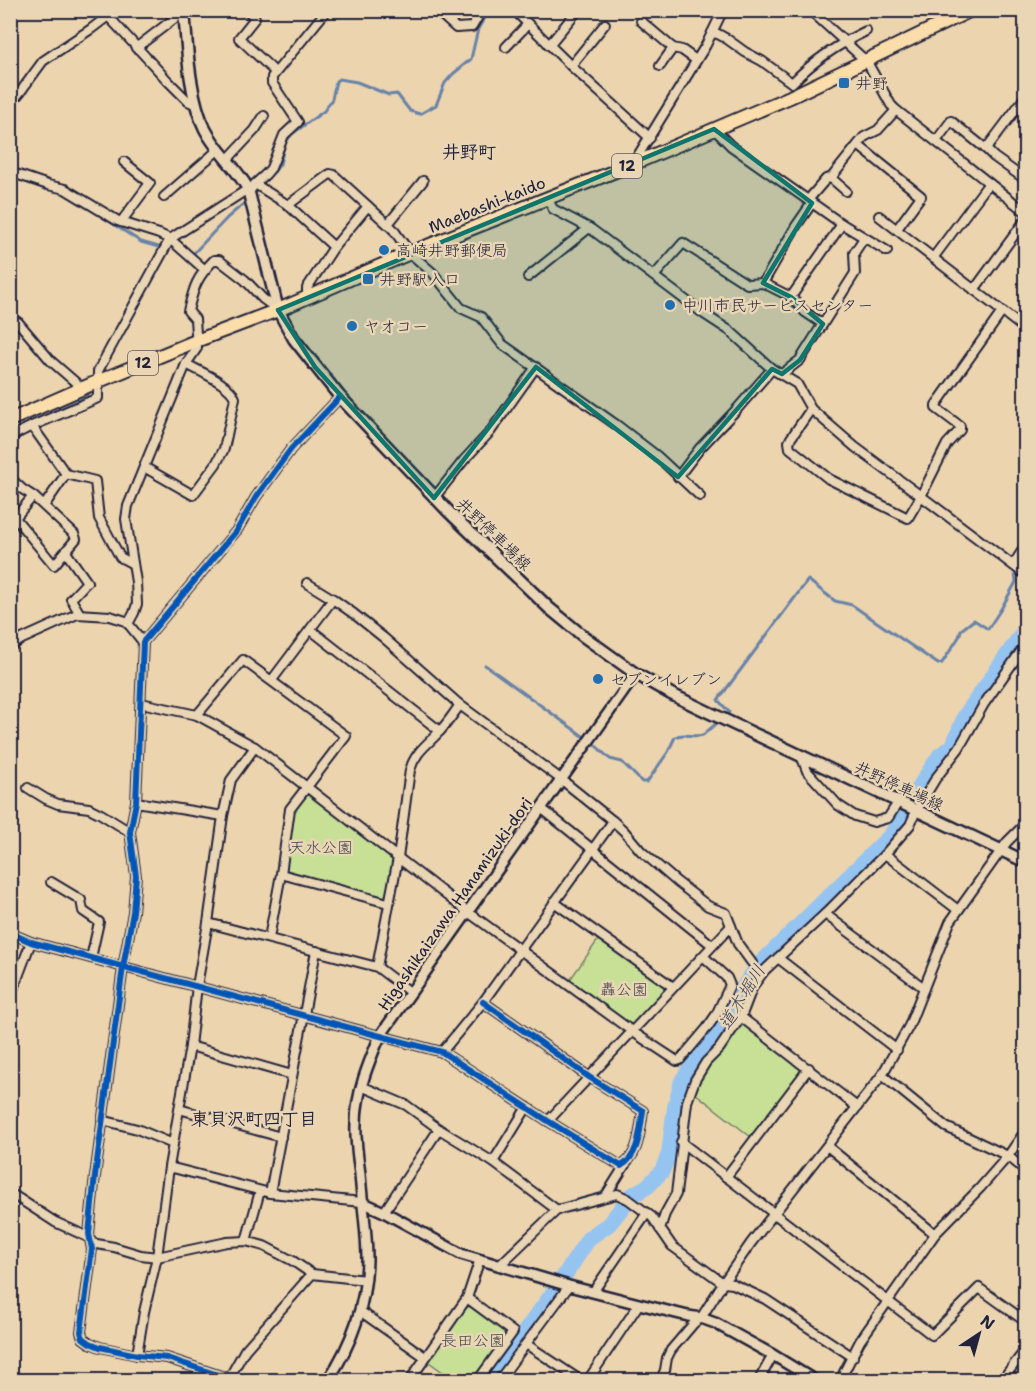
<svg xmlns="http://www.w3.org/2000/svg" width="1036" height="1391" font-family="'Shantell Sans','Klee One',sans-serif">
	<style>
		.green { fill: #c7e096; stroke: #748168; stroke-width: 1.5 }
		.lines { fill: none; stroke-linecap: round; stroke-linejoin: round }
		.stream { stroke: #6883a8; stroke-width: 3 }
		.river { stroke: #96c4f0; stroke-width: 16 }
		.minor-casing { stroke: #22223b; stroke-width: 12 }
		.tertiary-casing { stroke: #22223b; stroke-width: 14 }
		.secondary-casing { stroke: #22223b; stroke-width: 15 }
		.primary-casing { stroke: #22223b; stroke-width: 16 }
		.minor { stroke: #ead6b5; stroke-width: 8 }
		.tertiary { stroke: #ead6b5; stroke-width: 9 }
		.secondary { stroke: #ead6b5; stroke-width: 10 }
		.primary { stroke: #fbddab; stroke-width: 12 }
		.cycleway-casing { stroke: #ead6b5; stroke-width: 10 }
		.cycleway { stroke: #0057b8; stroke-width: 6 }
		.marked { fill: #0f766e; fill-opacity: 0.2; stroke: #0f766e; stroke-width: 4.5; stroke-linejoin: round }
		.poi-dot { fill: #1f6fb2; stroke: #ead6b5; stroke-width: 2 }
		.labels { text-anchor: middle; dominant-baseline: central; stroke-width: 5; stroke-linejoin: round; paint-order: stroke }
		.shield { fill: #ead6b5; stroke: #5e5860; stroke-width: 1.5 }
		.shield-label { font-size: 15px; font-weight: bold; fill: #22223b }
		.poi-label { font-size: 16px; fill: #22223b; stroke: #ead6b5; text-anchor: start }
		.street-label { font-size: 16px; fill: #22223b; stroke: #ead6b5 }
		.park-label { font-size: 16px; fill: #43484d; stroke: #ead6b5 }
		.neighbourhood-label { font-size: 18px; font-weight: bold; fill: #22223b; stroke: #ead6b5 }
		.water-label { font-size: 18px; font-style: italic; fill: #39425f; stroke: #ead6b5 }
	</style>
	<rect width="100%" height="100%" fill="#ecd4af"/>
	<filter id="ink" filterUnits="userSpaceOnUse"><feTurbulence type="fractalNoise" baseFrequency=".0167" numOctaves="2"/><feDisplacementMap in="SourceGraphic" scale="12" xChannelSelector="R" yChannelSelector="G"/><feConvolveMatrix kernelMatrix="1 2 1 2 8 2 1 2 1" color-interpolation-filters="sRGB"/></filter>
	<g filter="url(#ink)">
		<g class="green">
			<polygon points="306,795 309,795 392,859 394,863 386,896 382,897 287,872 284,867 293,814 294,809"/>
			<polygon points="598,940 664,986 665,991 634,1024 629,1024 569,981"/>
			<path d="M741 1024H746L801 1067V1072L751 1137 695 1093C699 1074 712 1063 724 1049 731 1041 736 1032 741 1024Z"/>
			<polygon points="466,1307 470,1307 504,1332 505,1337 473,1380 454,1380 429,1362"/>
		</g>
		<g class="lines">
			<g class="stream">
				<polyline points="17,178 43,188 57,191"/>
				<polyline points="253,195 264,181 274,172 280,164 285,143 292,134 324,111 332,99 336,81 339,79 357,82 389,95 397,94 410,111 420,114 436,105 445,83 453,74 471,59 478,29 489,10"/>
				<polyline points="84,205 141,242 162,248 175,244"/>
				<polyline points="190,253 193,254 227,218 248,200"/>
				<polyline points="10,431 88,396"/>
				<path d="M485 665 594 744 610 759 622 762 642 782H647L668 752 675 737C684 732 693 738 703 735L729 712 718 700 808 580 835 601 852 605 938 664 942 663 959 637 961 630 974 620 988 629 1001 609 1016 582 1015 572 1026 555"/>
				<path d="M10 723C16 732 14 743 10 753"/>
				<path d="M10 809C19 825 16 828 10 844"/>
				<polyline points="10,867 18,883 15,894 10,900"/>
			</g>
			<polyline class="river" points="490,1380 553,1293 589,1238 609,1224 631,1196 648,1186 662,1171 669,1154 675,1107 682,1081 696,1059 720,1033 731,1017 742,989 758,966 891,835 904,815 910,801 940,755 953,746 965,716 1026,628"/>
			<defs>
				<g id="minor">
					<polyline points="247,10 255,18 239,38 275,72"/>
					<polyline points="436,10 456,28 472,27 482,10"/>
					<polyline points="514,10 571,66 650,138"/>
					<polyline points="810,10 867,62 891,105 896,110 1026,212"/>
					<polyline points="108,16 168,81 188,101 197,105"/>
					<polyline points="641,21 673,48 682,50 696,60"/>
					<path d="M712 33 718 34 727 39 745 52 762 61 792 83C813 61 839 44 866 31"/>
					<polyline points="549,45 578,10"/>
					<polyline points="506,47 528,24"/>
					<polyline points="136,48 184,11"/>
					<polyline points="571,66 605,24"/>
					<polyline points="660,66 673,48"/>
					<polyline points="1026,96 986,149 994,157 1026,180"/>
					<polyline points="10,104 21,91 43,61 91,29 116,10"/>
					<polyline points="714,129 731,146 842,224 887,251"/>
					<polyline points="936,141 951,121 986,149"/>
					<polyline points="858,145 921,196 897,229"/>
					<polyline points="227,160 255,130 264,116"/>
					<polyline points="634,162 706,45 723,10"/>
					<polyline points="10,172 48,185 65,189 118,221 159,234 170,239 248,189"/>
					<polyline points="255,184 288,205 334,247"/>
					<polyline points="846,191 831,178 864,137 878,130 896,110"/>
					<polyline points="249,192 255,184 266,174 271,168 284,135 298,122 272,83 272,77 327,10"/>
					<polyline points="164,197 218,150"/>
					<polyline points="547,198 553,209 591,229 704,314 730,331 772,369 797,384 811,409 855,447 921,496 1026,575"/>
					<polyline points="808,200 826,179 831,178"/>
					<polyline points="288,205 327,176 330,174 334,175 393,229 410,253 433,273 461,308 481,317 502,344 618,426 657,456 700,496"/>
					<polyline points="879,216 1021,326 1026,321"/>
					<polyline points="121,222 150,183 124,162"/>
					<polyline points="388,224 423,181"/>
					<polyline points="933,258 989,183"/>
					<polyline points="654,276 683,243 747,284 763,283 791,297 805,312 823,324"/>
					<polyline points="528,277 589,228"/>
					<polyline points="763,283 796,226 812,203"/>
					<polyline points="974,290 1026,219"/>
					<polyline points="791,297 842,224"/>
					<polyline points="307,298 307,288 334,247 368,206"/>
					<polyline points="10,318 18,322 51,361 82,388"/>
					<polyline points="782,374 800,360 855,273 854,253 864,238"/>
					<polyline points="811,409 791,438 789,442 790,448 829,479 908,518 921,496 947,444 960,430 960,426 936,408 936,405 1002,312"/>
					<polyline points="32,426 66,474 95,481 99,518 120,557 133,564"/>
					<polyline points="10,437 32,426 98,398 98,371 170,239 205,270"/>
					<path d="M144 467 193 495 216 464 224 449 235 398C230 384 199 371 186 364"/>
					<polyline points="678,477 700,448 737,409 772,369"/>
					<polyline points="10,478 22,489 33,496 74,534 76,539 54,565 15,518 33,496"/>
					<polyline points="434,498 464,460 490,432 536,367"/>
					<polyline points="44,506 66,474"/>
					<polyline points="66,552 87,582 71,599 80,614"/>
					<polyline points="1013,565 1026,545"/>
					<polyline points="307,583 333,599 354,614 384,638 460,705 562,780 613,821 624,831 641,851 677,882 708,906 726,913 738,944 752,963"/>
					<path d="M128 624 134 613 137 604 136 582 126 519 128 506 186 364 197 348 195 319 188 311C194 287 196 278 214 260H219L245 280 263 299 278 310"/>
					<polyline points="311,630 440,731"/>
					<polyline points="10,647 22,639 77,614 110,616 126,621 143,642"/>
					<polyline points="272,680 333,599"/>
					<polyline points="141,703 197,715 255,747 468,912 633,1032 677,1061 680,1060 707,1028 716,1015 730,985 727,978 703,956"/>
					<polyline points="197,715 243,660 346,736 290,809 281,874 269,938"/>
					<polyline points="802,758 807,771 838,805 855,816 874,822 888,818 899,801"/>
					<polyline points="28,788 46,799 58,804 89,808 101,814 130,832"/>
					<polyline points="136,802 223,816"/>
					<polyline points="541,808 712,945"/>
					<polyline points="885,854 958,910"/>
					<polyline points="281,874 388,903"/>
					<polyline points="51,882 81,900 83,911 99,922 91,958"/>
					<polyline points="554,902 673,987"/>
					<polyline points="825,914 924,988"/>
					<polyline points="208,923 377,967 410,992"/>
					<path d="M10 933 31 942 369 1033 442 1052 548 1121 621 1166C639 1157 640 1129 643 1111L589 1077 483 1002"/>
					<polyline points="778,958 897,1050"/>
					<path d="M377 967 398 858 410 770C415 752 427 745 439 732 447 724 453 714 460 705"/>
					<polyline points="10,998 31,942"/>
					<polyline points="741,1017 857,1107"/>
					<polyline points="190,1046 292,1075"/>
					<polyline points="442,1052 483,1002 613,821"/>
					<polyline points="882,1075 946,1127 1008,1156 1026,1171"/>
					<polyline points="361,1086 406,1105 439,1129 493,1162 557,1210"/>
					<polyline points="179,1109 281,1137"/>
					<polyline points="102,1120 137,1129 173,1144"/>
					<polyline points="548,1121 731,926"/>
					<polyline points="681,1142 932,1335 979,1288 1026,1322"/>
					<polyline points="827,1146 935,1234"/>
					<polyline points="493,1162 527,1107"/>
					<polyline points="169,1167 270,1193 362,1202"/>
					<polyline points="726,1177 809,1068"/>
					<polyline points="270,1193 316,951"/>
					<polyline points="15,1196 55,1222 90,1238"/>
					<polyline points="605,1197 625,1165"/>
					<polyline points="384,1212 439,1129"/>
					<polyline points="660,1229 665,1214 676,1194 687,1102 695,1080 706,1062 719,1049 741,1017 753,986 765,970 825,914 885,854 910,825 916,811 936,778 959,748 984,704 1026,644"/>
					<polyline points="246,1241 260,1191"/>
					<polyline points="91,1243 114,1247 141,1255 157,1257 227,1242 246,1241 264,1246 293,1261 312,1274 366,1280"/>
					<polyline points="499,1266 557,1210 617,1194 628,1199 652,1217 672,1246 723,1283 733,1284 765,1299 853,1357"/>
					<polyline points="593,1292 647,1213"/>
					<polyline points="467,1298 513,1332 478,1380"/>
					<polyline points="360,1311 425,1357"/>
					<polyline points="526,1344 580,1380"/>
					<polyline points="137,1355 144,1312 157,1257 169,1167 190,1046 197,986 208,923 223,816 231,780 255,747"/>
					<polyline points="228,1380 245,1350 312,1274"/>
					<polyline points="233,1380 167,1358 137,1355 100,1347 90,1343 83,1338 81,1332 92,1249 89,1234 94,1184 123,967 133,912 136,876 130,832 136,802 143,642 237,530 256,497 291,449 340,397"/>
					<polyline points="410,1380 467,1298 480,1259"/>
					<polyline points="499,1380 569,1286"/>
					<polyline points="588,1380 639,1304"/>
					<polyline points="661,1380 665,1370 667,1358 671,1350 694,1323 701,1318 723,1283 751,1243 882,1075 909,1026 950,922 1007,842 1026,823"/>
					<polyline points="759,1380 773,1355"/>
					<polyline points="840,1380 860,1341 935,1234 980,1188 1008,1156 1026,1130"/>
					<polyline points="1002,1380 1026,1349"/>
				</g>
				<g id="tertiary">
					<polyline points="362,1202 384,1212 461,1254 569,1286 639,1304 688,1316 701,1318 715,1323 773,1355 814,1380"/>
					<path d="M328 1380C352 1344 366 1304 367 1260 367 1231 362 1203 360 1174 358 1158 355 1140 356 1124 356 1093 368 1064 380 1036L636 674"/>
				</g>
				<path id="secondary" d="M184 10C187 46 189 97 205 129 216 151 236 167 248 189L278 310 294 339 340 397 449 512 549 608 583 636 636 674 671 694 706 711 1026 862"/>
				<polyline id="primary" points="10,420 99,381 196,341 278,310 410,253 633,164 790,97 971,10"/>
			</defs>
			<use href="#minor" class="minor-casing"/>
			<use href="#tertiary" class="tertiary-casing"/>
			<use href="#secondary" class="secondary-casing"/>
			<use href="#primary" class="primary-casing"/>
			<use href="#minor" class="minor"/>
			<use href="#tertiary" class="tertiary"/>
			<use href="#secondary" class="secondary"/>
			<use href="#primary" class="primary"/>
			<defs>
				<g id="cycleway">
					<path d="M10 933 31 942 369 1033 442 1052 548 1121 621 1166C639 1157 640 1129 643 1111L589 1077 483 1002"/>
					<polyline points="233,1380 167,1358 137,1355 100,1347 90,1343 83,1338 81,1332 92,1249 89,1234 94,1184 123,967 133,912 136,876 130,832 136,802 143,642 237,530 256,497 291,449 340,397"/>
				</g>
			</defs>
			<use href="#cycleway" class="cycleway-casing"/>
			<use href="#cycleway" class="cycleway"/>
		</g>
	</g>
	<path class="marked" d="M714 129 812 203 763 283 791 297 823 324 800 360 782 374 772 369 678 477 536 367 434 498 315 367 278 310Z"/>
	<g class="poi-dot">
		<rect x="838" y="77" width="12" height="12" rx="3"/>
		<circle cx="384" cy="250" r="6"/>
		<rect x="362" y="273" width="12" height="12" rx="3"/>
		<circle cx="670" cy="305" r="6"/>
		<circle cx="352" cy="326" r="6"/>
		<circle cx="598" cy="679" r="6"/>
	</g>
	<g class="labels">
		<g class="shield">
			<rect x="612" y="154" width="30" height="24" rx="4.5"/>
			<rect x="128" y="351" width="30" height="24" rx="4.5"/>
		</g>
		<g class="shield-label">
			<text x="627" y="166">12</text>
			<text x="143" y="363">12</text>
		</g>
		<g class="poi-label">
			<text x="856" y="83">井野</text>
			<text x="396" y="250">高崎井野郵便局</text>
			<text x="380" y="279">井野駅入口</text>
			<text x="682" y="305">中川市民サービスセンター</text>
			<text x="364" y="326">ヤオコー</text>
			<text x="610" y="679">セブンイレブン</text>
		</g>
		<g class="street-label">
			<text transform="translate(487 205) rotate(-22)">Maebashi-kaido</text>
			<text transform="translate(494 534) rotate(44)">井野停車場線</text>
			<text transform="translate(899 786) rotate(25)">井野停車場線</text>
			<text transform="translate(455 904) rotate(-55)">Higashikaizawa Hanamizuki-dori</text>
		</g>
		<g class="park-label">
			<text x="321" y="847">天水公園</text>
			<text x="624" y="989">轟公園</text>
			<text x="473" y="1340">長田公園</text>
		</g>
		<g class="neighbourhood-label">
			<text x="469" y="152">井野町</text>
			<text x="254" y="1119">東貝沢町四丁目</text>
		</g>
		<g class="water-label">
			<text transform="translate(742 997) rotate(-59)">道木堀川</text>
		</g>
	</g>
	<rect width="1036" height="1391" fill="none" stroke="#ead6b5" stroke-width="36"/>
	<rect x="18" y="18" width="1000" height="1355" fill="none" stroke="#22223b" stroke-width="2" filter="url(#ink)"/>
	<g transform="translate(979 1334) rotate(36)" stroke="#ead6b5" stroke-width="4.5" paint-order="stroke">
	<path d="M0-4.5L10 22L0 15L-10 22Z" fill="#22223b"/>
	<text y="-9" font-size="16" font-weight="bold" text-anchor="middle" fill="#22223b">N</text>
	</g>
</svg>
